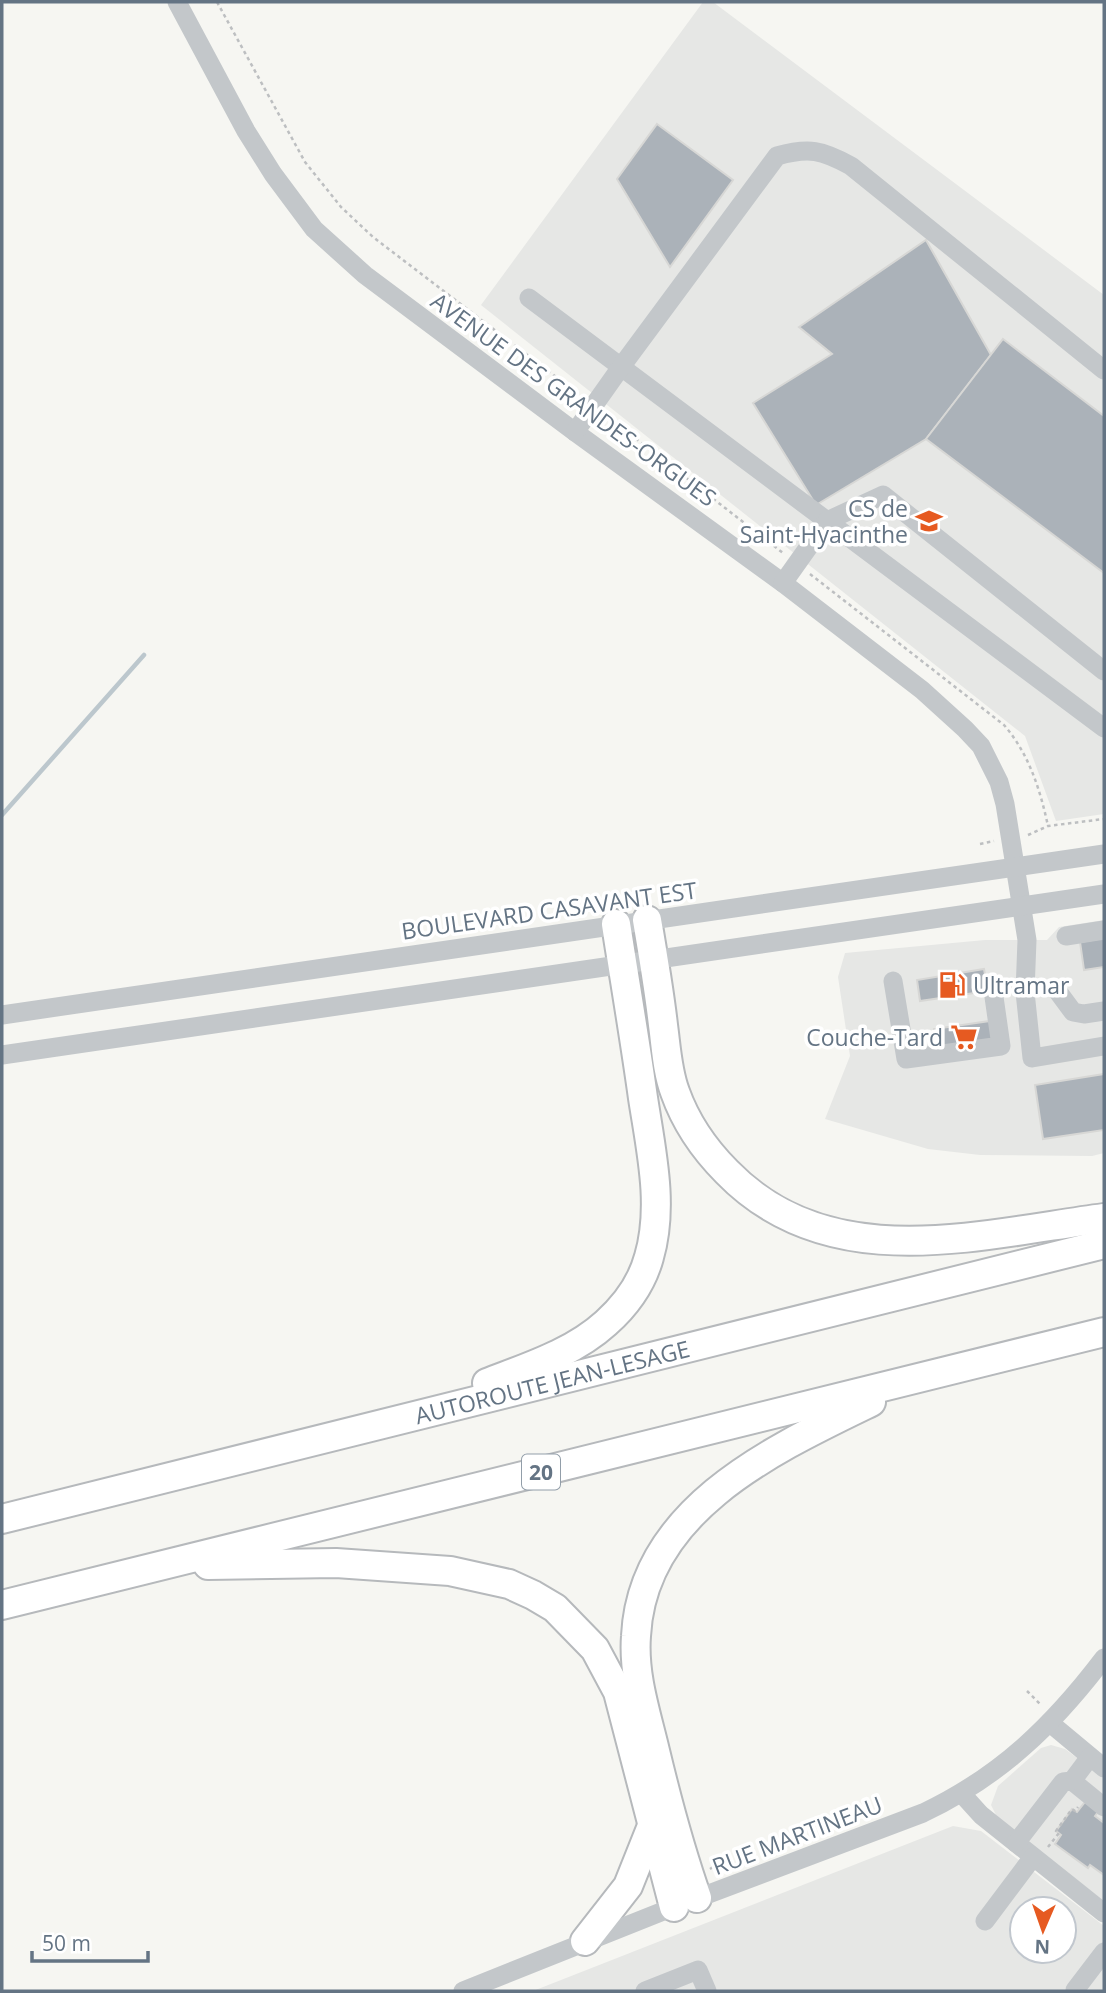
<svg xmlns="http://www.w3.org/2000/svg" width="1106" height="1993" font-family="'Open Sans',sans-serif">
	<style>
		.built { fill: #e6e7e5; fill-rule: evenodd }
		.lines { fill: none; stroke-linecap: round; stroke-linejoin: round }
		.stream { stroke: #bcc7cd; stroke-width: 4.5 }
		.building { fill: #abb2b9; stroke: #d7d7d5; stroke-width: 2 }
		.highway-casing { stroke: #b6b9bc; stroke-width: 32 }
		.path { stroke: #bdbfc1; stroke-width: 2.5; stroke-dasharray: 3.5 3.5; stroke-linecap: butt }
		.minor { stroke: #c3c7ca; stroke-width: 19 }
		.highway { stroke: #fff; stroke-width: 28 }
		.labels { text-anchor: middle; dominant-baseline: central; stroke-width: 7; stroke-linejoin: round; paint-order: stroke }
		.shield { fill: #fff; stroke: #929ea9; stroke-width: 2 }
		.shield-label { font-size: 21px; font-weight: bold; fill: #647484 }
		.street-label { font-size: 23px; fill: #647484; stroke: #fff }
		.poi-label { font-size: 23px; fill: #647484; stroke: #fff; text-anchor: end }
	</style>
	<rect width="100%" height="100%" fill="#f6f6f2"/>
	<g class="built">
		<polygon points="703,2 713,2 1104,295 1104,814 1056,821 1025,736 481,305"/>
		<polygon points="1104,920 1104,1153 1092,1156 980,1155 928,1149 825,1119 850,1056 838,977 845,953 985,940 1047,940 1059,927"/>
		<polygon points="1051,1745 1065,1749 1104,1778 1104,1901 1010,1828 996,1815 991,1805 998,1786 1041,1748"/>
		<path d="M953 1826 981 1831 1104 1926V1991H533ZM1022 1909H1064V1951H1022Z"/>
	</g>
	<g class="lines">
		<polyline class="stream" points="2,815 144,655"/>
	</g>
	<g class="building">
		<polygon points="657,124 733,180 670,267 617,179"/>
		<polygon points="926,240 991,355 926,439 816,505 753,403 832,354 799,327"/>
		<polygon points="1003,339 1104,416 1104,573 926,439"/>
		<polygon points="1104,938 1104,967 1084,970 1080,942"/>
		<polygon points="984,969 988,991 920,1001 917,980"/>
		<polygon points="990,1021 993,1045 937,1054 934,1029"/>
		<polygon points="1104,1074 1104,1130 1043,1139 1035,1085"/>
		<polygon points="1085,1802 1098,1812 1095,1816 1104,1823 1104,1875 1090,1865 1088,1868 1055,1844 1061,1835 1056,1831 1072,1809 1077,1812"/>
	</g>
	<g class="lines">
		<defs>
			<g id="highway">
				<path d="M647 920C653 955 659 990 663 1025 666 1047 667 1071 675 1092 686 1123 704 1149 727 1172 829 1277 977 1235 1104 1218"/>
				<path d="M487 1383C528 1367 573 1353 606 1323 625 1306 642 1283 649 1257 664 1206 651 1150 643 1098 635 1040 625 982 616 924"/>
				<path id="s1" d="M2 1519 1104 1244"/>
				<polyline points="208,1565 336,1563 450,1571 509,1584 533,1595 555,1608 595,1649 618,1692 674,1907"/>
				<polyline points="2,1605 1104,1332"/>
				<path d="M697 1898C680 1850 667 1801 655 1751 646 1713 633 1675 636 1636 642 1510 772 1450 871 1402"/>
				<polyline points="585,1941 628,1886 652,1826"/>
			</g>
		</defs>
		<use href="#highway" class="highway-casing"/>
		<g class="path">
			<polyline points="217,2 305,162 341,207 373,237 581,396"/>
			<polyline points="608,417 783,553"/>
			<path d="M810 574 1004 725C1029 754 1040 789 1048 826"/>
			<polyline points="1028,835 1048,826 1104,819"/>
			<polyline points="980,844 994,841"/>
			<polyline points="1027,1691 1041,1705"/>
			<polyline points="1048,1847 1059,1833 1056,1831 1072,1809 1075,1811 1078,1807"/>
			<polyline points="710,1869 728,1857"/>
		</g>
		<g class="minor">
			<polyline points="177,2 246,131 273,174 314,229 365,275 575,432 783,583 922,690 965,729 981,746 999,782 1005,804 1027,940 1025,992 1032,1058 1104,1046"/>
			<polyline points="529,298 1104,728"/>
			<path d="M575 432 621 367 777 156C809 147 822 150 851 166L1104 370"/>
			<polyline points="783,583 827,521 883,495 1104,671"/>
			<polyline points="1066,936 1104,930"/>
			<polyline points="893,981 906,1059 1001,1046 994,997"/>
			<polyline points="1056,989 1073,1012 1084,1014 1104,1011"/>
			<polyline points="2,1015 1104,854"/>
			<polyline points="2,1055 1104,894"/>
			<polyline points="1050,1723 1104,1768"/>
			<polyline points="1072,1781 1104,1807"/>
			<polyline points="962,1794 981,1815 1104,1913"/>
			<polyline points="1016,1843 1063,1782 1072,1781 1090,1757"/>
			<polyline points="985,1921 1033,1857"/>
			<polyline points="1075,1990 1104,1952"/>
			<path d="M463 1991 661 1912 923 1813C1001 1776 1053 1725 1104 1658"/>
			<polyline points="645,1991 698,1970 707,1991"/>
		</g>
		<use href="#highway" class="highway"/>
	</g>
	<defs>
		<symbol id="school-bare" viewBox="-9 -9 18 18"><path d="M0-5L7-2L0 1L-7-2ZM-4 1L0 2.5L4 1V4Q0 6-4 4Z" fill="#e65a21" stroke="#fff" stroke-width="2.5" paint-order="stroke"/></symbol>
		<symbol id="fuel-bare" viewBox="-9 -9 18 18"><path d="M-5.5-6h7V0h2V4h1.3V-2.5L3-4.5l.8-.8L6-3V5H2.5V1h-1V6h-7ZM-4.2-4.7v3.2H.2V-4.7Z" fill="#e65a21" stroke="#fff" stroke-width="2.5" paint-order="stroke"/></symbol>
		<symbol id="supermarket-bare" viewBox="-9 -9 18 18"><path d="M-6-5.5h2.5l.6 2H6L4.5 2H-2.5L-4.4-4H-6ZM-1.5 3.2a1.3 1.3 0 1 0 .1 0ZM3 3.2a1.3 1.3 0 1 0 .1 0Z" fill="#e65a21" stroke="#fff" stroke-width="2.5" paint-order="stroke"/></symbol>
	</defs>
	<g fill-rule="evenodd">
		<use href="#school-bare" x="910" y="502" width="38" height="38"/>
		<use href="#fuel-bare" x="933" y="966" width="38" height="38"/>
		<use href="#supermarket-bare" x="945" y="1018" width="38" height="38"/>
	</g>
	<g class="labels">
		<rect class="shield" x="522" y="1454.5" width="38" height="35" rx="5"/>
		<g class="shield-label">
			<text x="541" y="1472">20</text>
		</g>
		<g class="street-label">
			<text transform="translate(574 399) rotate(36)">AVENUE DES GRANDES-ORGUES</text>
			<text transform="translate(549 910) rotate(-8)">BOULEVARD CASAVANT EST</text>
			<text stroke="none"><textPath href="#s1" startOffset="567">AUTOROUTE JEAN-LESAGE</textPath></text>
			<text transform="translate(797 1835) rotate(-21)">RUE MARTINEAU</text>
		</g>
		<g class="poi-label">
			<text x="908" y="508">CS de<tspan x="908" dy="26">Saint-Hyacinthe</tspan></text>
			<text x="973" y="985" text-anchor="start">Ultramar</text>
			<text x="943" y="1037">Couche-Tard</text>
		</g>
	</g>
	<rect width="1106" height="1993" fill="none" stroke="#647484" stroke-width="7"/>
	<g transform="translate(1043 1930) rotate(182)"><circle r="33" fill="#ffffff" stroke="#c1c7ce" stroke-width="2"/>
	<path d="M0-5L12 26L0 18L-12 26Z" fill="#e65a21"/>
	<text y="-10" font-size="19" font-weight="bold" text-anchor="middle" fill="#647484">N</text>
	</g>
	<path d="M32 1951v10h116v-10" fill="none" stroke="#647484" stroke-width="3.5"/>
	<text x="42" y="1951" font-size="21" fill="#647484" stroke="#ffffff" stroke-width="5" paint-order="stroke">50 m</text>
</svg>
